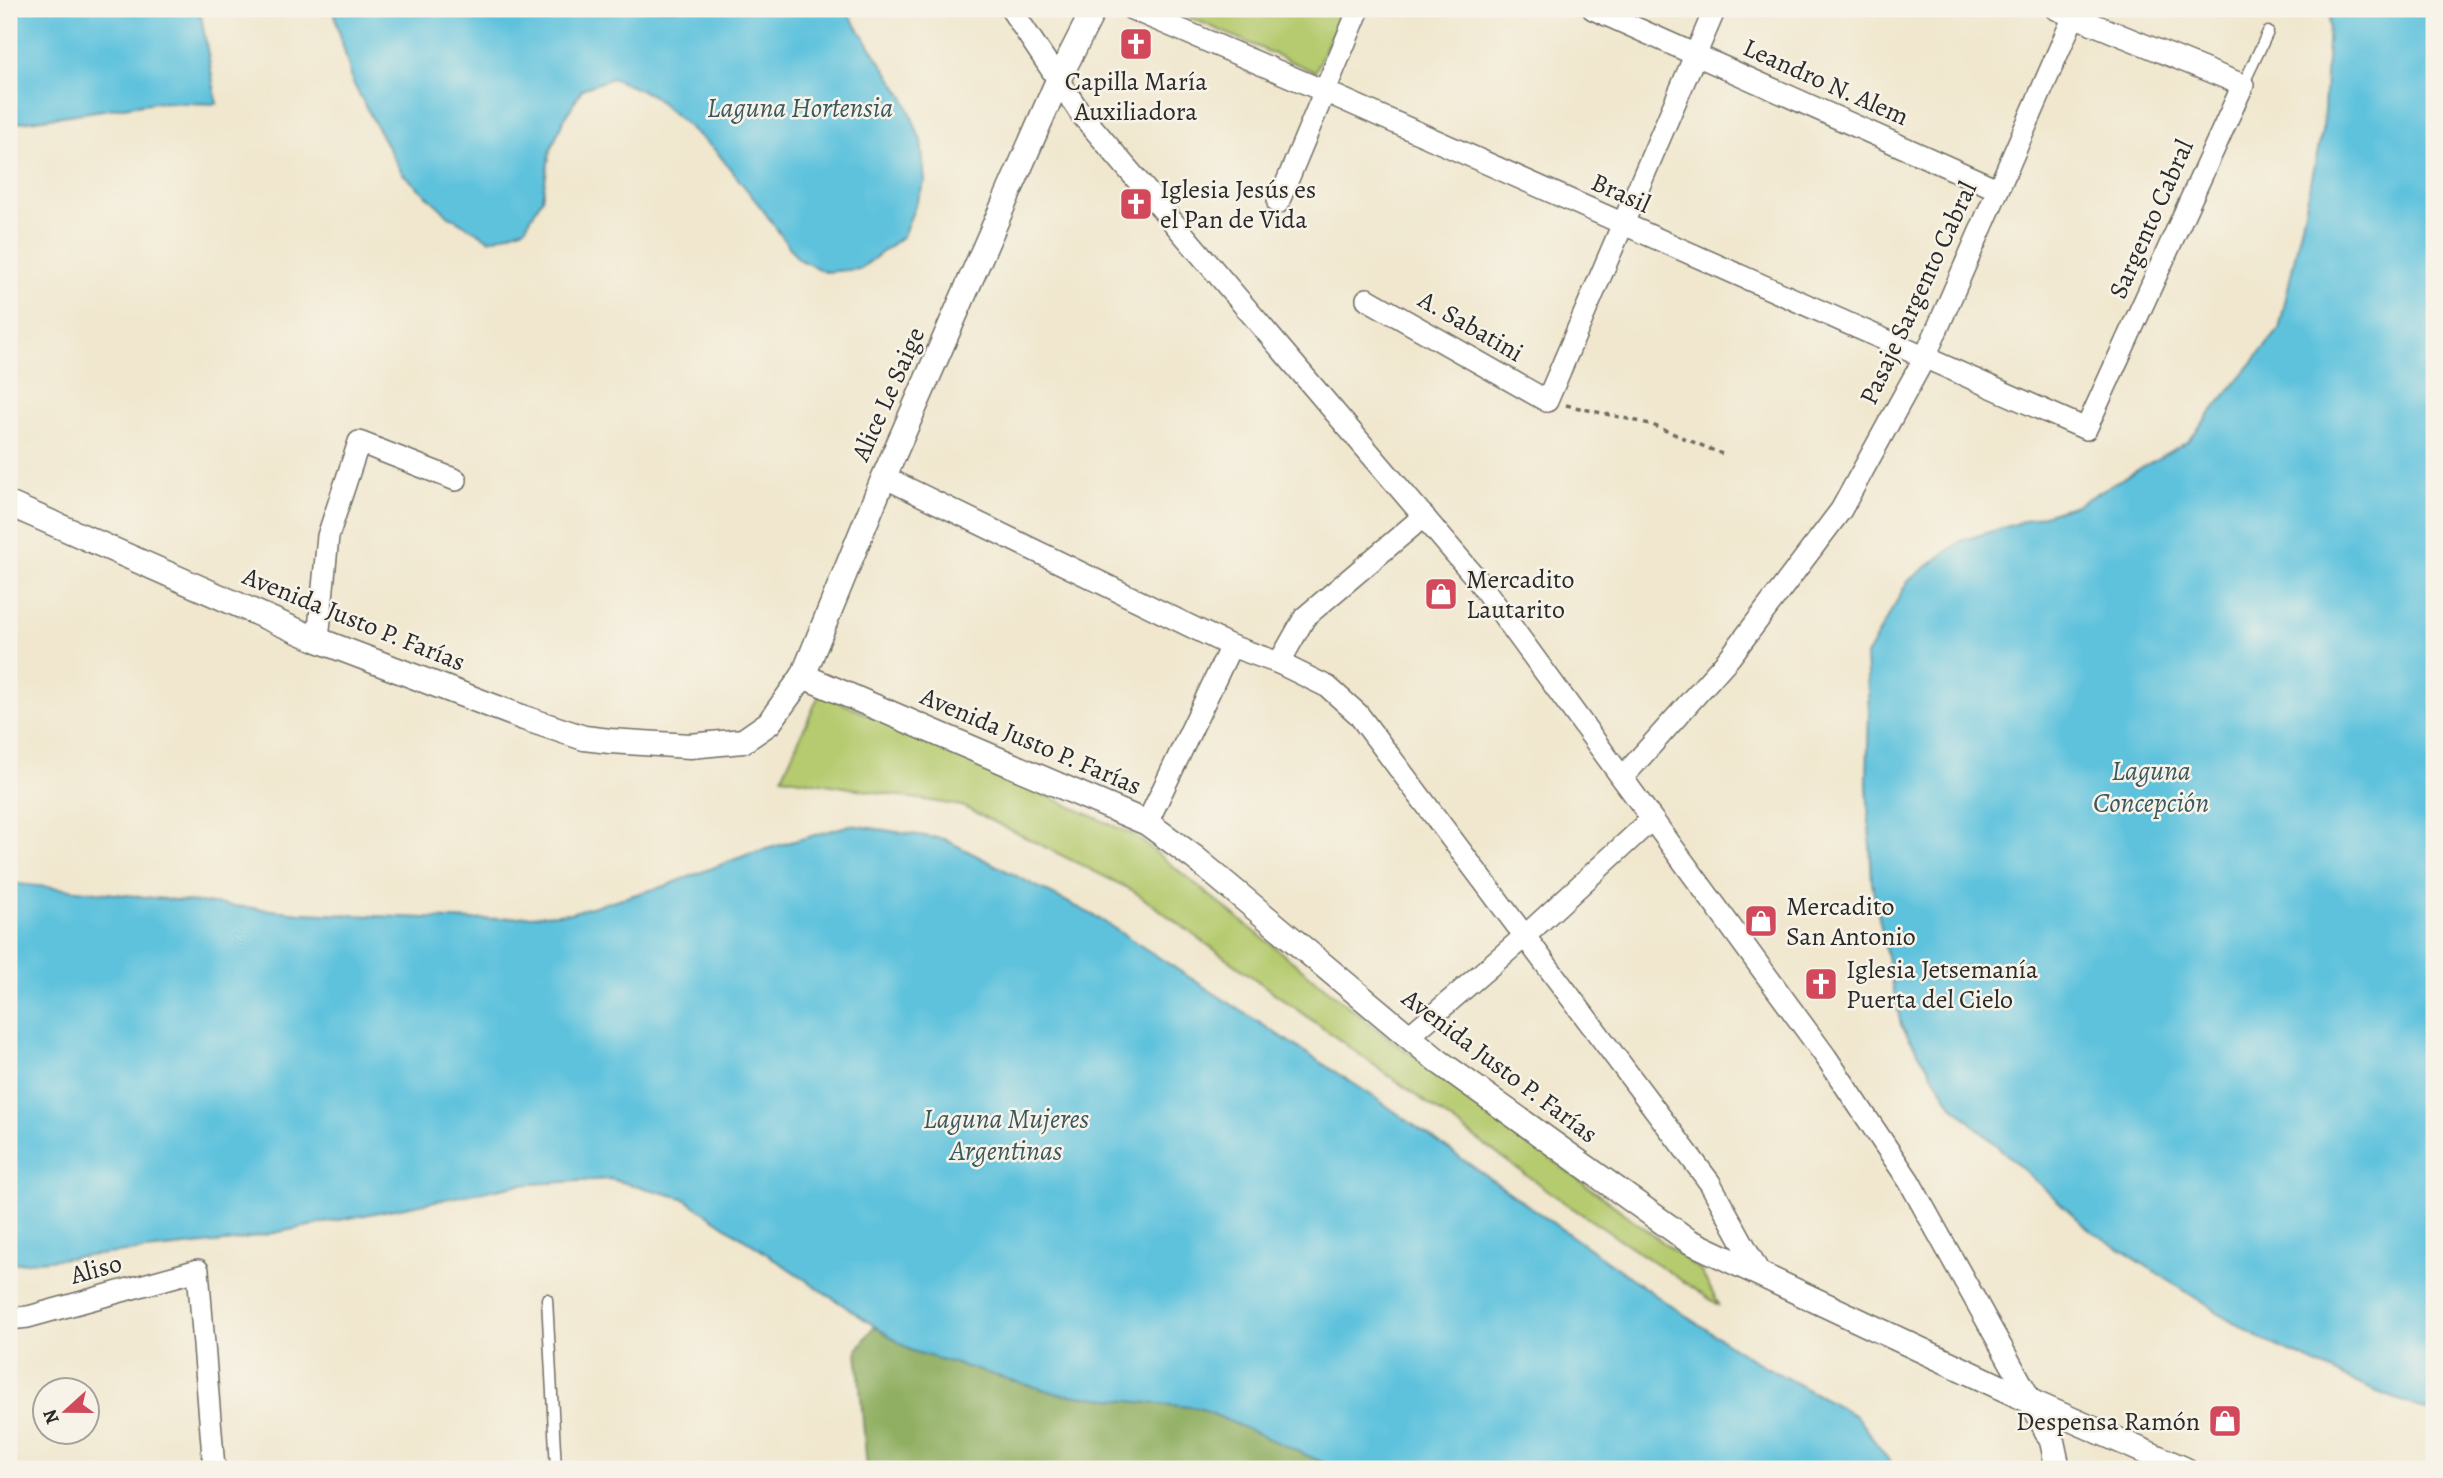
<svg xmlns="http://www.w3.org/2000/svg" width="2443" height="1478" font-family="Alegreya,serif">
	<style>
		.green { fill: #b6cb6f; stroke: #707b4d; stroke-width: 2 }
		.forest { fill: #90af62; stroke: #5e6d46; stroke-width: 2 }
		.water { fill: #5fc2dd; stroke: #457684; stroke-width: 2 }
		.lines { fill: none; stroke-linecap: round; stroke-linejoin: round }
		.service-casing { stroke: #706d64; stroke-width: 13 }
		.minor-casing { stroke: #706d64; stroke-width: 24 }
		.tertiary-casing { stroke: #706d64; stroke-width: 27 }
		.path { stroke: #706d64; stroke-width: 3.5; stroke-dasharray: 5 5; stroke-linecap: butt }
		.service { stroke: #fff; stroke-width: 10 }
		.minor { stroke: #fff; stroke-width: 21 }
		.tertiary { stroke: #fff; stroke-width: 24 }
		.labels { text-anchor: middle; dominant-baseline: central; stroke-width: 5; stroke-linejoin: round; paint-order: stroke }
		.poi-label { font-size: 26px; fill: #2b2b2b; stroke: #f7f3e8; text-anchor: start }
		.street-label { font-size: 26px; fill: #2b2b2b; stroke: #f7f3e8 }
		.water-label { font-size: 28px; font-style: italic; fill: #3b5860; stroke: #f7f3e8 }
	</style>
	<rect width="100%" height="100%" fill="#f7f3e8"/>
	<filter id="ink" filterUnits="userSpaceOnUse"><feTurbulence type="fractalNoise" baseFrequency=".0143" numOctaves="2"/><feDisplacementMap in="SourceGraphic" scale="14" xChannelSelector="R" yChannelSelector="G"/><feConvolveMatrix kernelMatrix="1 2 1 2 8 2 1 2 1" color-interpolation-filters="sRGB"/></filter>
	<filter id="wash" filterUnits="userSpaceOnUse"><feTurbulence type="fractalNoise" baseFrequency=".00686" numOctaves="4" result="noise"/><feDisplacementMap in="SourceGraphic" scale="28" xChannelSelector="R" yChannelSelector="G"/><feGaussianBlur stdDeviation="1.57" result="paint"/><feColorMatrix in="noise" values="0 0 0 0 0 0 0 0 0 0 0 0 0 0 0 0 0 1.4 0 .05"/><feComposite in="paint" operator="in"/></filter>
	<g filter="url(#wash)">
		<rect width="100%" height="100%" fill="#f0e7ce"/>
		<g class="green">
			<polygon points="1171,9 1343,9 1315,72"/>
			<polygon points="820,693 1134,835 1373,1026 1700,1270 1720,1306 1565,1203 1132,890 962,806 782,777"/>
		</g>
		<polygon class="forest" points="874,1326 912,1351 1059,1394 1199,1408 1338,1469 867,1469 857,1350"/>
		<g class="water">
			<polygon points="9,9 191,9 201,16 217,104 156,102 9,124"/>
			<polygon points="333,9 845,9 904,97 921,141 925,181 903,236 860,269 825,272 798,259 763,210 716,151 652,95 612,78 582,89 563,121 550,151 542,199 525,228 490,240 449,216 402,173 353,83"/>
			<polygon points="2330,9 2434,9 2434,1413 2375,1391 2257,1337 2090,1230 1952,1105 1901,1025 1872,883 1867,782 1869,712 1866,656 1908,581 1961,541 2076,505 2188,441 2279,330 2323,127"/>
			<polygon points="850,825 944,839 1095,916 1374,1097 1658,1297 1748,1357 1856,1416 1895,1469 1338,1469 1199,1408 1059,1394 912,1351 683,1198 610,1179 516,1185 234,1241 9,1264 9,883 301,913 474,920 570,913 665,886 749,854"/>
		</g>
	</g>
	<g filter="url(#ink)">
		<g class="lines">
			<defs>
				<g id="service">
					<polyline points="2243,85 2268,32"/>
					<polyline points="547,1299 556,1469"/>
				</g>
				<g id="minor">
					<polyline points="1011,9 1081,114 1476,578 1826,1057 1909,1181 2032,1402"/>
					<polyline points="1132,9 1324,91 2086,429 2243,85 2056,9"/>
					<polyline points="1593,9 1997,189"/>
					<polyline points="1278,203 1359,9"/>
					<polyline points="1367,299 1547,401 1715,9"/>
					<polyline points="884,477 1231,646 1279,663 1328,687 1358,714 1710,1183 1760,1274"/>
					<polyline points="318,640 328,536 359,442 456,480"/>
					<polyline points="1279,663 1305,617 1424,516"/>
					<polyline points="1622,778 1730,657 1841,510 1925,357 2077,9"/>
					<polyline points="1147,823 1231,646"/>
					<polyline points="1408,1037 1525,936 1651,820"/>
					<polyline points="9,1319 28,1317 198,1270 214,1469"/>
				</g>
				<g id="tertiary">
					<polyline points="9,504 318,640 524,718 584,738 610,741 690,746 743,741 769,723 803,676 884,477 1059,78 1094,9"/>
					<polyline points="803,676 1147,823 1195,858 1438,1061 1689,1241 2032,1402 2184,1469"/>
					<polyline points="2032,1402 2052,1441 2058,1469"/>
				</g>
			</defs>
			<use href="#service" class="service-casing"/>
			<use href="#minor" class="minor-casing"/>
			<use href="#tertiary" class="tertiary-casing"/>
			<polyline class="path" points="1566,405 1650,424 1722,454"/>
			<use href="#service" class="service"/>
			<use href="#minor" class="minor"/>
			<use href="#tertiary" class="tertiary"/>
		</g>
	</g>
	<defs>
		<symbol id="church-square" viewBox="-11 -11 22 22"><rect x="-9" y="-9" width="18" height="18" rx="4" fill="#d1495b" stroke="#f7f3e8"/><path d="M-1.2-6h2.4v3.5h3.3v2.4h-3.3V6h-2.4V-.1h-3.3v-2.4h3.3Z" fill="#fff"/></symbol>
		<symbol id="shop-square" viewBox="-11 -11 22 22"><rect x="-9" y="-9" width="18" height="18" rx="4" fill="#d1495b" stroke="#f7f3e8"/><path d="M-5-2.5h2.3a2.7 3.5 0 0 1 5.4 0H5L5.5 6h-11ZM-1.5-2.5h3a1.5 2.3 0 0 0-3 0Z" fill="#fff"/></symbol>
	</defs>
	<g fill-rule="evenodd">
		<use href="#church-square" x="1117" y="25" width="38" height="38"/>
		<use href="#church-square" x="1117" y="185" width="38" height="38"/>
		<use href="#shop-square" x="1422" y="575" width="38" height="38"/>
		<use href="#shop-square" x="1742" y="902" width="38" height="38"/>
		<use href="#church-square" x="1802" y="965" width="38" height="38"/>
		<use href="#shop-square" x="2206" y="1402" width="38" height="38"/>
	</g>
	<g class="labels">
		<g class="poi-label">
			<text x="1136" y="81" text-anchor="middle">Capilla María<tspan x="1136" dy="30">Auxiliadora</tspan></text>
			<text x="1160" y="189">Iglesia Jesús es<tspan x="1160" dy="30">el Pan de Vida</tspan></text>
			<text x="1466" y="579">Mercadito<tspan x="1466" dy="30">Lautarito</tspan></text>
			<text x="1786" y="906">Mercadito<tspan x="1786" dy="30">San Antonio</tspan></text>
			<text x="1846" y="969">Iglesia Jetsemanía<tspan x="1846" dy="30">Puerta del Cielo</tspan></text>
			<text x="2200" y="1421" text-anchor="end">Despensa Ramón</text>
		</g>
		<g class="street-label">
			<text transform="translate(1826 82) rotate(24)">Leandro N. Alem</text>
			<text transform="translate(1621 193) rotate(24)">Brasil</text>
			<text transform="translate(2151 219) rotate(-66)">Sargento Cabral</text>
			<text transform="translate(1918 293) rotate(-65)">Pasaje Sargento Cabral</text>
			<text transform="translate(1471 326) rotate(30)">A. Sabatini</text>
			<text transform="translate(888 394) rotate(-66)">Alice Le Saige</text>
			<text transform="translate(354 619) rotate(22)">Avenida Justo P. Farías</text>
			<text transform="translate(1031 741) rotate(23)">Avenida Justo P. Farías</text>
			<text transform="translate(1500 1066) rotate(37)">Avenida Justo P. Farías</text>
			<text transform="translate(96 1269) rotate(-15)">Aliso</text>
		</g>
		<g class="water-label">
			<text x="800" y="108">Laguna Hortensia</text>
			<text x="2151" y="771">Laguna<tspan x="2151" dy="32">Concepción</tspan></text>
			<text x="1006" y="1119">Laguna Mujeres<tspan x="1006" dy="32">Argentinas</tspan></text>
		</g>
	</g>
	<rect width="2443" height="1478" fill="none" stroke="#f7f3e8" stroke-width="35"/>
	<g transform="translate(66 1411) rotate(249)"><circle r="33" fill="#f7f3e8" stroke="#a5a39c" stroke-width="2"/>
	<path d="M0-5L12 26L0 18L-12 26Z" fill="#d1495b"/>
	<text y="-10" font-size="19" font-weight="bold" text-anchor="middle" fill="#2b2b2b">N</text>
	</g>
</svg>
